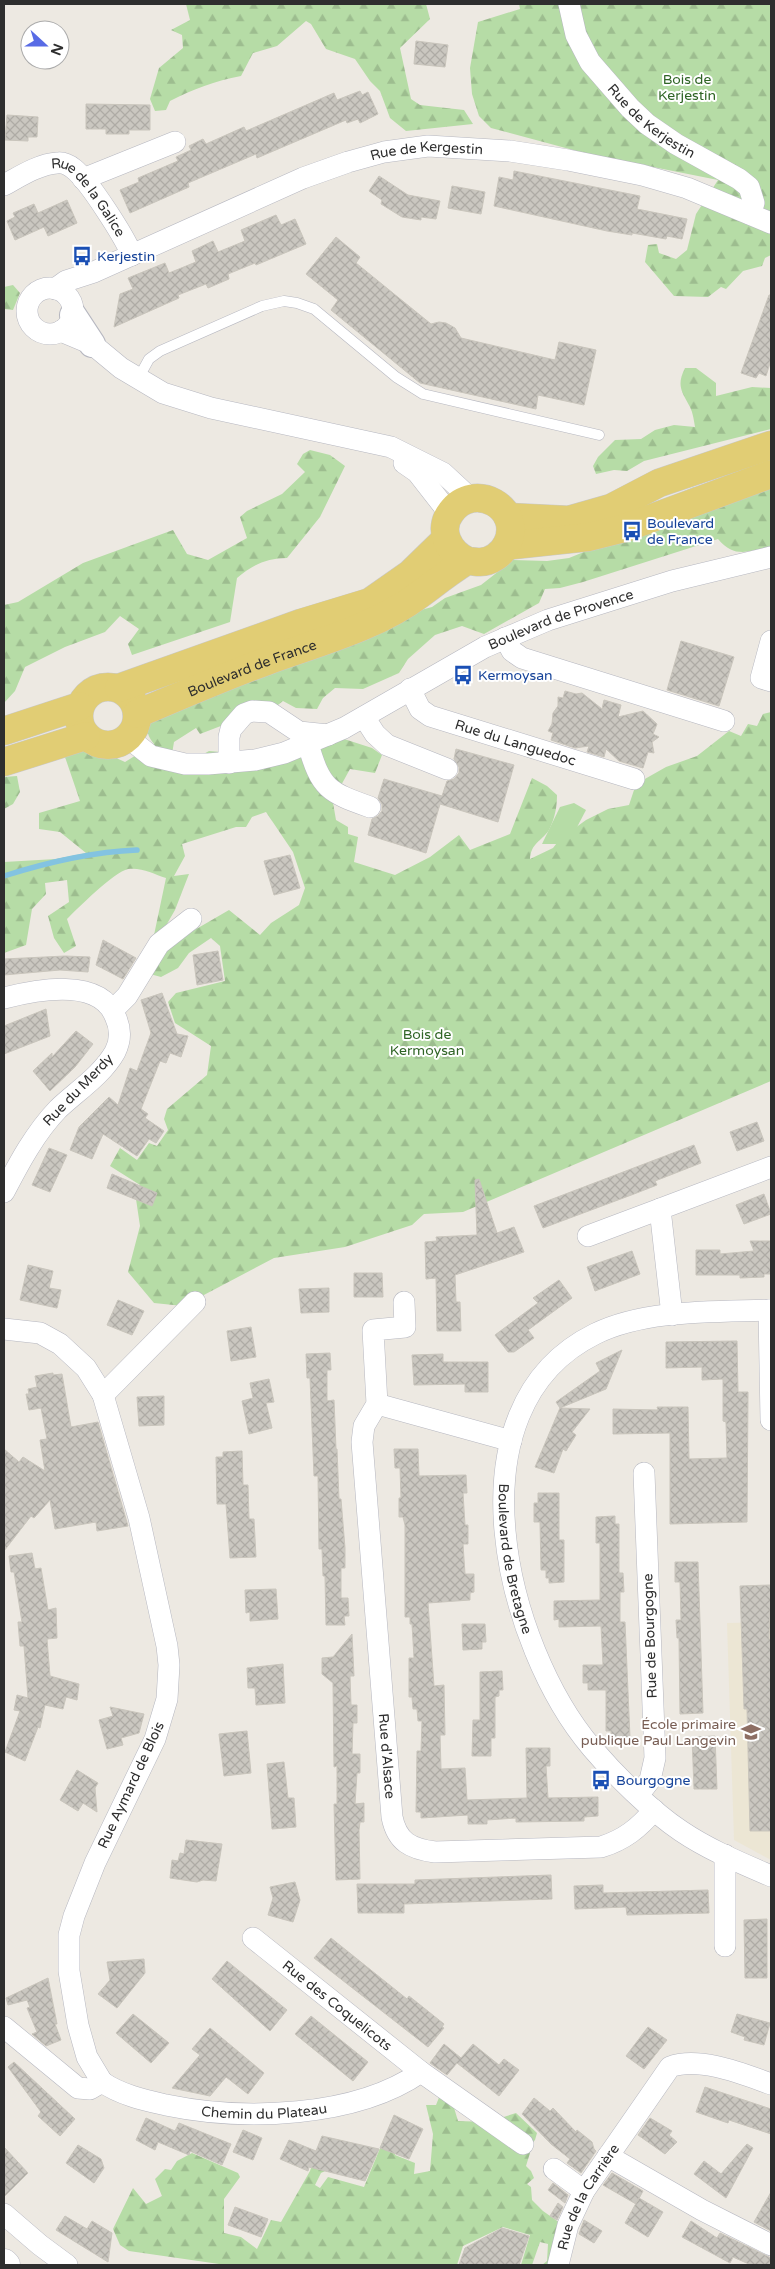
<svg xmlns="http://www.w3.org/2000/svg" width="775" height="2269" font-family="'Varela Round',sans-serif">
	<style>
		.education { fill: #ece6d4 }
		.grass { fill: #b6dca6 }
		.forest { fill: url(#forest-firs) }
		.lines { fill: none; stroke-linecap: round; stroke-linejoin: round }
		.stream { stroke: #83c3e1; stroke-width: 5.5 }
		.building { fill: url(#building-cross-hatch); stroke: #c9c5bc }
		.service-casing { stroke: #b6b7c0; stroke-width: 11 }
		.minor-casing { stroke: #b6b7c0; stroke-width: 22 }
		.tertiary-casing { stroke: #b6b7c0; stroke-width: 28 }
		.secondary-casing { stroke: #b6b7c0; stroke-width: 29 }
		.primary-casing { stroke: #c9c9c9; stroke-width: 29 }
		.service { stroke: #fff; stroke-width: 10 }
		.minor { stroke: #fff; stroke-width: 21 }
		.tertiary { stroke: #fff; stroke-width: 26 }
		.secondary { stroke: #fff; stroke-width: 28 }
		.primary { stroke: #e1cd74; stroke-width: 28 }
		.labels { text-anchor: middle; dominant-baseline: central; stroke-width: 4; stroke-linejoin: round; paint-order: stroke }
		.park-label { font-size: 14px; fill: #2f6425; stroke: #fff }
		.street-label { font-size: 14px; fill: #2e2e2e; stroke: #fff }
		.transit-label { font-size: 14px; fill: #164399; stroke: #fff; text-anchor: start }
		.education-label { font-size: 14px; fill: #785e54; stroke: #fff; text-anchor: end }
	</style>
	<defs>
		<pattern id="forest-firs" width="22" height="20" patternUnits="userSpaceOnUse" patternTransform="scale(1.25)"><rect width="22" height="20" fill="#b6dca6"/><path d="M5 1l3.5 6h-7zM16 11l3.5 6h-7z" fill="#9dbd8f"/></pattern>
		<pattern id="building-cross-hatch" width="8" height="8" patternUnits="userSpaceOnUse" patternTransform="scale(1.25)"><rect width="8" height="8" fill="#cac7c0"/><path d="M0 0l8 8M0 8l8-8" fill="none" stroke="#aeaba5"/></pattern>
	</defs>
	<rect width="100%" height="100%" fill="#ede9e2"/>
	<polygon class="education" points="771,1622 771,1860 734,1840 727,1623"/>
	<polygon class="grass" points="574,803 586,810 575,831 559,844 542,844 560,807"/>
	<g class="forest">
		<path d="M186 4H426L430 19 400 48 411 99 420 105 464 110 473 124 406 131 390 118 380 91 370 81 355 59 326 49 311 24 306 21 277 46 253 53 241 76C215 81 193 89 170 101L166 110 155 111 150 99 159 68 183 48 182 35 171 30 190 20Z"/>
		<polygon points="519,4 771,4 771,255 765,258 762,266 743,271 726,289 721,287 708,297 674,296 645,262 648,245 657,244 659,253 676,259 687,250 696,214 718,180 588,154 491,128 479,116 472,94 470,68 478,22 520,9"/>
		<polygon points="13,285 20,293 13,310 4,309 4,287"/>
		<path d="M685 368H696L716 383V396L752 387 771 388V429L644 461 627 471 614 470 596 474 593 466 598 457 615 440 641 439 655 430 674 425 695 427C694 421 693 413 690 407 682 392 676 386 685 368Z"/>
		<path d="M310 450 330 455 345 466 320 517 287 558C267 558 252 565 237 578L230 622 132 655 128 644 139 629 120 616 105 632 65 647 25 667 15 691 4 703V605L18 602 83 563 173 530 187 554 208 560 247 538 240 517 247 511 282 494 305 472 297 464 303 454Z"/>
		<path d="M771 479V547C748 551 735 559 718 539L583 582 560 588 545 589 539 603 484 634 462 626 435 635 408 659 399 673 363 689 335 688 323 698 317 709 296 708 283 701 269 712 226 724 200 734 196 728 174 742 170 766 189 762 209 751 233 753 341 738 372 748 382 755 375 773 350 769 339 789 332 797 336 820 348 827V834L358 837 354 862 395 875 430 857 459 835 470 850 510 834 532 778 547 786 557 795C557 807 555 818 549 830 541 842 531 843 530 859L553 848 560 839 586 820 608 809 629 805 636 784 666 767 697 756 729 731 741 736 748 724 757 726 763 714 771 712V1081L463 1212 424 1214 412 1225 345 1247 274 1258 183 1306 154 1303 128 1272 140 1226 136 1199 140 1185 110 1166 120 1148 137 1160 149 1143 157 1146 168 1130 164 1119 167 1109 207 1075 211 1046 175 1023 168 1002 176 993 225 981 220 946 211 938 189 953 178 968 161 977 150 974 165 944 198 928 229 910 260 935 271 923 299 905 305 888 293 852 266 812 252 817 246 827H236L182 844 185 856 174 876 189 874 175 910 160 936 154 935 166 878C154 874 141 867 128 869 114 872 78 908 67 919L76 946 64 953 54 938 48 916 69 902 67 880 45 883 46 894 32 909 26 945 4 953V862L56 859 86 853 60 832 39 829V813L80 801 65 757 92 747 125 762 154 744C144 732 147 725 152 712L399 616 432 607 445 598 481 585 513 560 547 561 569 558 606 543 656 504 694 487 710 501Z"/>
		<polygon points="17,776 20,792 13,804 4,809 4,777"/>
		<polygon points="440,2095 452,2101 458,2121 488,2122 516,2113 537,2133 535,2140 526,2150 530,2153 526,2166 531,2171 534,2178 527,2184 531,2187 532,2200 543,2211 560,2223 554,2265 542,2265 547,2261 548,2244 540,2242 532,2265 521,2265 530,2235 503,2227 463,2246 457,2265 226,2265 129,2251 120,2245 113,2229 133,2188 146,2204 162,2196 155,2179 165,2169 171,2170 177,2161 192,2153 238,2173 240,2177 224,2199 224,2233 241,2237 257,2249 271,2220 281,2222 310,2171 319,2147 327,2170 321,2173 315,2185 320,2188 328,2177 364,2187 383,2141 395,2148 395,2155 415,2163 414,2174 430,2171 433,2134 426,2105 436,2105"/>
	</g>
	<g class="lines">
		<path class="stream" d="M4 876C48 862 91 852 137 850"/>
	</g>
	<g class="building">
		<polygon points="416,41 448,45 445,67 414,64"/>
		<polygon points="360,91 362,95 368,92 378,114 360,123 358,119 347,123 346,120 257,158 256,154 188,183 189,187 130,213 120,190 139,182 138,178 178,161 176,157 191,150 189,146 203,139 206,144 244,127 246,131 334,93 337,100"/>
		<polygon points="86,104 150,105 150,130 129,130 129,134 106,134 106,129 86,129"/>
		<polygon points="7,115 38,117 37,137 28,137 28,141 5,140"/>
		<polygon points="514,171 640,196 637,209 687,219 682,239 667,236 666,239 632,233 632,235 607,231 494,206 499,177 513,180"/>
		<polygon points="379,176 408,195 440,201 436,219 421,217 421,220 402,217 381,204 382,200 369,191"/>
		<polygon points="452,186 485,192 481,214 448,208"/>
		<polygon points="67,200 77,223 48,236 44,227 15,240 7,221 15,217 13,213 34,204 38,213"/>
		<polygon points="276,215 281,225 295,219 306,244 256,265 255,263 228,274 229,279 208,288 206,284 178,295 179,298 114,327 120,294 133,289 128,278 165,263 169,273 196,262 192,251 213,241 218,252 245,241 241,230"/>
		<polygon points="336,237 360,257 356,263 431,324 439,322 446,323 455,328 461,338 555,360 559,342 596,350 584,405 538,395 536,409 420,383 331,310 338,300 306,274"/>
		<polygon points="769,295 771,295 771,360 766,376 759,373 756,378 741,373"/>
		<polygon points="681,641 734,657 719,706 667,690"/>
		<polygon points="565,691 576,694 582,693 602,709 604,700 621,705 618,717 643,711 657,724 653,734 659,737 652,742 654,753 648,752 643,768 619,761 606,749 604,757 587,752 589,746 575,748 551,740 553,733 548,731 552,724 553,713 558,706 558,697 563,698"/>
		<polygon points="456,749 514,765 498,822 440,804 426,853 368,835 372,819 378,816 382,811 382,804 378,798 384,779 442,796 447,781 454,779 459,773 459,767 454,759"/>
		<polygon points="290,855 300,888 274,895 264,861"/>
		<polygon points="103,940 136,958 123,979 96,965"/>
		<polygon points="218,951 223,980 197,985 193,955"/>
		<polygon points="65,956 90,957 88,972 60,970 4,975 4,959"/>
		<polygon points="162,993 177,1034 188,1036 181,1057 170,1053 166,1063 160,1061 141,1109 148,1114 145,1118 164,1131 156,1143 149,1139 137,1156 103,1134 92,1159 70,1150 79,1127 109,1097 118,1105 130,1068 137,1071 151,1033 141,1000"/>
		<polygon points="46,1009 50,1036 4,1054 4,1026"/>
		<polygon points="76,1031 93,1044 75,1067 50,1091 33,1071 52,1053 52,1057"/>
		<polygon points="757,1122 764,1141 737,1151 730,1132"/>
		<polygon points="694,1145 701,1163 655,1181 657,1185 634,1194 543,1228 534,1206"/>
		<polygon points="49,1148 67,1155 50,1192 32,1185"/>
		<polygon points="112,1174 157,1193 152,1206 107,1188"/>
		<polygon points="479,1179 497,1233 514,1227 524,1252 455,1275 456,1302 460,1302 461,1331 437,1331 436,1278 426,1279 425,1242 437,1241 436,1237 477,1235 475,1180"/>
		<polygon points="764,1194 771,1214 744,1224 736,1205"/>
		<polygon points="750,1241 771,1241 771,1274 764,1274 764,1277 740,1278 740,1275 696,1275 696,1250 720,1250 720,1254 754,1251"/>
		<polygon points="632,1251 640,1274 595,1291 587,1267"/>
		<polygon points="28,1265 53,1271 49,1288 61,1290 57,1308 20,1300"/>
		<polygon points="354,1273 382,1273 383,1297 354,1297"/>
		<polygon points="559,1280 572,1298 528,1330 534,1338 514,1352 508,1352 495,1335 538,1303 533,1298"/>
		<polygon points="329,1288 329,1312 301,1313 299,1289"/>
		<polygon points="118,1300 144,1311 132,1335 107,1325"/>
		<polygon points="251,1327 256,1357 231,1361 227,1331"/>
		<polygon points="737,1341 738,1392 748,1392 747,1522 670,1524 670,1433 613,1434 613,1409 658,1410 657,1407 688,1407 689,1459 727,1458 726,1422 723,1421 723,1379 702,1380 702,1367 666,1368 666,1342"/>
		<polygon points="622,1350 606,1389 560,1408 556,1402 600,1371 596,1363"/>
		<polygon points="330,1353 331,1370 327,1370 327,1401 334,1400 336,1449 337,1449 339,1499 341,1499 345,1548 345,1568 341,1568 341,1598 348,1598 349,1616 344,1616 345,1625 326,1625 325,1576 323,1576 322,1549 319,1549 318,1476 314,1476 310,1378 307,1378 306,1354"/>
		<polygon points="443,1354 443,1362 488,1362 488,1392 465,1392 465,1384 414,1385 412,1355"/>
		<polygon points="53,1373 53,1375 62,1374 71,1427 98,1422 128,1526 97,1531 96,1522 55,1529 50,1500 34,1518 31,1516 4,1551 4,1449 19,1462 23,1457 45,1471 40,1440 47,1439 41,1408 29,1410 26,1394 29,1394 28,1389 37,1387 35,1376"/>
		<polygon points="269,1379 274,1402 266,1403 272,1428 249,1434 242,1401 253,1398 250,1383"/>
		<polygon points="164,1396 164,1425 139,1426 137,1397"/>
		<polygon points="560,1408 590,1409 572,1432 576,1435 566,1451 563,1449 554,1473 535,1467"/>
		<polygon points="394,1449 418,1449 419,1476 466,1475 467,1493 463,1493 465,1525 468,1525 468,1544 463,1544 465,1574 474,1574 474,1592 470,1593 470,1600 428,1603 434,1686 444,1685 445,1735 440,1735 441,1769 465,1768 467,1800 527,1798 526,1748 550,1748 550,1766 546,1766 548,1798 598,1797 598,1816 584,1817 584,1821 516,1822 516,1818 487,1820 487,1824 468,1824 468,1815 421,1818 421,1812 416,1812 417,1751 421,1751 422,1721 418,1721 417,1709 413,1709 412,1697 409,1697 409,1658 414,1658 412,1624 410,1624 410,1617 405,1617 405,1525 403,1517 399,1517 399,1498 401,1498 400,1468 395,1468"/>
		<polygon points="242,1451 243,1485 248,1485 249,1519 254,1519 256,1557 230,1558 226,1504 217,1504 216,1457 223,1457 223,1452"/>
		<polygon points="538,1493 559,1493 559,1540 564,1540 564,1582 549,1583 549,1578 546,1578 546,1570 541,1570 540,1522 534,1522 534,1503 538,1503"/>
		<polygon points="615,1516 615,1524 619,1524 619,1573 623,1573 624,1592 620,1592 620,1622 625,1622 630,1738 611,1739 611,1731 606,1731 606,1690 588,1690 588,1683 583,1683 583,1665 603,1665 601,1626 559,1627 559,1619 554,1620 554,1601 600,1600 600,1543 596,1543 596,1517"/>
		<polygon points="32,1553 35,1569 41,1568 48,1610 56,1608 57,1638 47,1639 50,1676 79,1684 77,1700 66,1697 63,1709 45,1705 40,1728 38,1727 25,1761 5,1752 20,1711 14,1710 17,1695 28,1698 24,1646 20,1646 18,1622 22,1622 14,1572 11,1572 9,1556"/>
		<polygon points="675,1562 698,1562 703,1713 680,1714 679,1638 677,1638 676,1620 681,1620 680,1582 675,1582"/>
		<polygon points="770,1585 771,1589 769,1639 771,1639 771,1831 750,1831 747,1709 744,1709 740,1586"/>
		<polygon points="276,1589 278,1619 250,1621 250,1612 246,1613 245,1590"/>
		<polygon points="462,1624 485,1624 486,1642 482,1642 482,1649 463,1650"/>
		<polygon points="352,1634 354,1676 350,1676 351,1705 357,1705 357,1723 353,1723 352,1754 360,1754 360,1773 357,1773 355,1804 364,1803 364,1822 360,1822 359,1830 360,1879 336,1880 334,1804 337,1804 337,1766 334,1767 333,1683 322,1674 322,1658 333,1657"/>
		<polygon points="283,1664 285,1703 256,1705 255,1688 248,1688 247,1668"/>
		<polygon points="502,1671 503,1690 499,1690 499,1696 495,1697 495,1738 491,1738 491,1756 472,1756 473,1720 480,1720 480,1672"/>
		<polygon points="110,1707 144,1714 139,1733 121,1738 123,1745 107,1749 99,1720 113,1716"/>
		<polygon points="247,1731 251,1773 224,1776 219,1734"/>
		<polygon points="715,1736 717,1789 694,1789 692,1737"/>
		<polygon points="284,1762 288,1798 294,1798 296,1827 272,1829 267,1764"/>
		<polygon points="77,1770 98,1783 95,1788 97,1812 83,1803 78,1811 60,1800"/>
		<polygon points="186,1840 222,1844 216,1881 203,1880 197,1882 170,1878 172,1860 178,1861 180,1853 184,1854"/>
		<polygon points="551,1875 552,1899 404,1904 404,1913 358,1913 357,1884 415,1884 415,1880"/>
		<polygon points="295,1882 300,1900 293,1922 268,1915 273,1898 270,1887"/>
		<polygon points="603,1885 603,1893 708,1890 709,1913 627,1915 626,1907 575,1909 574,1886"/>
		<polygon points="767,1919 767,1978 745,1978 744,1920"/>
		<polygon points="331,1938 407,1999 409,1996 444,2024 442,2027 444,2028 428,2047 314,1958"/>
		<polygon points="144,1959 145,1973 117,2008 98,1994 110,1980 107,1962"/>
		<polygon points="227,1961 287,2010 270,2031 212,1979"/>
		<polygon points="48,1978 57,2024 55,2024 61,2040 46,2046 32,2034 37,2032 27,2008 30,2007 27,2000 8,2005 6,1998"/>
		<polygon points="133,2014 169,2043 151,2063 116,2033"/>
		<polygon points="737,2014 770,2023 764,2045 744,2040 745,2037 731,2032"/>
		<polygon points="311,2016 368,2062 353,2081 295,2034"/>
		<polygon points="648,2027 667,2040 644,2069 626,2056"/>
		<polygon points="210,2028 264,2073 248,2094 226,2077 210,2096 172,2088 200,2055 192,2049"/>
		<polygon points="444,2044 461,2058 473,2044 499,2065 504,2059 519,2070 499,2096 457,2063 447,2075 430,2063"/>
		<polygon points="14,2062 75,2119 60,2136 38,2116 41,2112 8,2067"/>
		<polygon points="705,2087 771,2109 771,2134 729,2120 728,2123 696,2112"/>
		<polygon points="534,2098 550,2111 553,2108 576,2132 577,2130 592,2142 594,2149 596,2151 581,2173 567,2163 570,2159 551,2144 522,2114"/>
		<polygon points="394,2115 423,2129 409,2159 380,2148"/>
		<polygon points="146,2118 175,2131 179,2123 231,2144 222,2165 190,2151 189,2155 158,2142 155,2150 136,2140"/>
		<polygon points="650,2118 672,2131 669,2135 677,2142 665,2154 638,2135"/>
		<polygon points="243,2130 262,2138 253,2160 233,2152"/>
		<polygon points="322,2136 379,2149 365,2181 309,2167 308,2171 280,2159 289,2140 316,2151"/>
		<polygon points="747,2144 753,2148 726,2198 694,2174 704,2161 721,2174"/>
		<polygon points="78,2145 101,2159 104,2168 94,2183 66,2163"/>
		<polygon points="4,2147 28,2173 4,2197"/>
		<polygon points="612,2173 643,2191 636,2204 603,2185"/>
		<polygon points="553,2183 568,2195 565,2203 548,2190"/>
		<polygon points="771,2192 771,2231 754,2222"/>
		<polygon points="639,2198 663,2212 648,2237 625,2223"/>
		<polygon points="558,2203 563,2207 557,2220 550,2216"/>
		<polygon points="235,2207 268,2219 261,2237 228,2225"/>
		<polygon points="65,2216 87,2229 92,2221 112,2233 108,2262 56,2230"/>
		<polygon points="584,2220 602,2231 594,2243 579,2234"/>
		<polygon points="691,2221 717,2238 720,2233 771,2258 771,2265 751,2265 733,2257 730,2263 682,2237"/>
		<polygon points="502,2228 529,2236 519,2265 459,2265 465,2248"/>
	</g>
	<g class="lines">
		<defs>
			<polyline id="service" points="138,379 149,359 160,351 262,306 284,301 297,303 314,309 396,377 423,394 599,435"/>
			<g id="minor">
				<path id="s1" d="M569 4 576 35 590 62 630 108 647 124 676 144 739 179 749 187 754 203 750 214"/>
				<polyline points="83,179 175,142"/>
				<path id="s2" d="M4 185C19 177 39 164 57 163 63 162 69 165 74 169 89 181 124 236 132 255"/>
				<circle cx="50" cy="311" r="23"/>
				<path id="s3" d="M55 289 66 281 94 272 303 178 348 162 384 152 428 146 510 151 568 160 642 175 687 188 771 223"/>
				<polyline points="61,331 92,344 121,368 163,393 211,408 391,447 443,473 470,498"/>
				<polyline points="404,463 417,472 449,513"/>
				<polyline points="505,638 512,651 522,658 724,721"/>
				<polyline points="771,641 761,678 771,681"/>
				<path id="s4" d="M410 689 420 709 430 716 634 779"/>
				<polyline points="364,717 375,734 387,745 447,769"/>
				<path id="s5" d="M127 737 151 756 185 764H208L255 760 284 753 344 728 485 647 548 620 672 581 771 557"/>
				<path d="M308 744C321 789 328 792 370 807"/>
				<polyline points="229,763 229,737 231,729 244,714 252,711 269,712 299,732 328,735"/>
				<path d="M4 998C36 990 99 977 115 1016 121 1028 121 1040 115 1052 102 1075 77 1091 58 1109 35 1133 19 1163 4 1192"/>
				<polyline points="113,1010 127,996 159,944 191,919"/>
				<polyline points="588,1236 660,1209"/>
				<path id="s6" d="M404 1302 405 1327 373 1330 377 1404 364 1426 362 1442 392 1817C397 1842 411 1849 435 1852L601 1847C624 1840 639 1828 654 1810"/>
				<polyline points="769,1310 771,1420"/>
				<path id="s7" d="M771 1310C716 1312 645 1309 595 1334 445 1408 506 1647 592 1748 616 1776 651 1811 681 1831 709 1850 741 1863 771 1876"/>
				<polyline points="672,1315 660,1209 771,1167"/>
				<polyline points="4,1329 40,1333 60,1344 86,1368 103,1395 139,1518 167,1646 169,1665 167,1699 155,1739 95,1863 74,1916 69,1935 69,1971 78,2025 87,2057 102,2082"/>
				<polyline points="103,1395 195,1302"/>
				<polyline points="377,1404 511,1441"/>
				<polyline points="639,1794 650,1780 655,1758 644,1473"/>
				<path id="s8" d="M253 1938 421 2072"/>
				<polyline points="725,1946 725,1855"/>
				<path id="s9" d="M4 2027 78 2088 90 2089 102 2082C121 2095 144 2100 166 2105 243 2121 355 2118 421 2072L523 2144"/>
				<polyline points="608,2156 702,2210 771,2245"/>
				<polyline points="554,2169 584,2191"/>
				<polyline points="4,2214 40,2245 67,2265"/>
				<path id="s10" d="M558 2265 568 2225 584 2191 670 2067C699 2056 743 2074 771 2084"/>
			</g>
			<polyline id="tertiary" points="73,315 92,344"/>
			<polyline id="secondary" points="4,2263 6,2265"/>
			<g id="primary">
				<polyline points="508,517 569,520 611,508 659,483 771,445"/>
				<polyline points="506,546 589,537 625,528 771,474"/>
				<circle cx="108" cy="716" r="29"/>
				<polyline points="119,688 301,623 370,602 410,574 446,539"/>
				<path id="s11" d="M137 714C180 696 223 677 267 661 316 643 377 627 419 595 434 584 449 572 465 562 470 560 474 562 480 562 491 562 502 554 507 544 524 508 474 480 451 512 437 530 449 553 468 561"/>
				<polyline points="4,731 80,706"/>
				<polyline points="4,762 86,736"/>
			</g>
		</defs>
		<use href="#service" class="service-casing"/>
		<use href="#minor" class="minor-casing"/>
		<use href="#tertiary" class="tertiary-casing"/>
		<use href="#secondary" class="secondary-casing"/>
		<use href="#primary" class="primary-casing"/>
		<use href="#service" class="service"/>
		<use href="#minor" class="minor"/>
		<use href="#tertiary" class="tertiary"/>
		<use href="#secondary" class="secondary"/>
		<use href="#primary" class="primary"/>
	</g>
	<defs>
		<symbol id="bus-bare" viewBox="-9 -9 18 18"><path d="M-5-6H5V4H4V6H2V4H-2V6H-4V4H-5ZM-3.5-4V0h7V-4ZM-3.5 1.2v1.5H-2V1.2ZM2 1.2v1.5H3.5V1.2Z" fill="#1a4fb4" stroke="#fff" stroke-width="2.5" paint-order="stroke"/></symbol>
		<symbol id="school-bare" viewBox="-9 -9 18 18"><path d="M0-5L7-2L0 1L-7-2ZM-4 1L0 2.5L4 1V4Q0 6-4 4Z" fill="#8d6e63" stroke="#fff" stroke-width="2.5" paint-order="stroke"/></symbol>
	</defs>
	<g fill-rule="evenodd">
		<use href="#bus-bare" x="68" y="242" width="28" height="28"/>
		<use href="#bus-bare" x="618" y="517" width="28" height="28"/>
		<use href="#bus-bare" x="449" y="661" width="28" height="28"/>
		<use href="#school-bare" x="737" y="1718" width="28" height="28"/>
		<use href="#bus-bare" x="587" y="1766" width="28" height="28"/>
	</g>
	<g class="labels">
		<g class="park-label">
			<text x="687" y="79">Bois de<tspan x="687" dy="16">Kerjestin</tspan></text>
			<text x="427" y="1034">Bois de<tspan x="427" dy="16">Kermoysan</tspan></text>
		</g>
		<g class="street-label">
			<text stroke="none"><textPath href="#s1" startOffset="148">Rue de Kerjestin</textPath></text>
			<text stroke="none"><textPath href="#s3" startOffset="400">Rue de Kergestin</textPath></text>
			<text stroke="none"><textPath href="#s2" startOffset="105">Rue de la Galice</textPath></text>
			<text stroke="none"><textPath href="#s5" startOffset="474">Boulevard de Provence</textPath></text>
			<text stroke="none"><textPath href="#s11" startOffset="124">Boulevard de France</textPath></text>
			<text stroke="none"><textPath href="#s4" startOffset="124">Rue du Languedoc</textPath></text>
			<text transform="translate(78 1090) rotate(-46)">Rue du Merdy</text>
			<text stroke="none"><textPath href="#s7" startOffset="439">Boulevard de Bretagne</textPath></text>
			<text transform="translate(650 1636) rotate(-92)">Rue de Bourgogne</text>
			<text stroke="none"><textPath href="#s6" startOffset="488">Rue d'Alsace</textPath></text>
			<text transform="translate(131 1785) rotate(-65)">Rue Aymard de Blois</text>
			<text stroke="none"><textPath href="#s8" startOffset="108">Rue des Coquelicots</textPath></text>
			<text stroke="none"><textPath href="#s9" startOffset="289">Chemin du Plateau</textPath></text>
			<text stroke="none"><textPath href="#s10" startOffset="75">Rue de la Carrière</textPath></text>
		</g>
		<g class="transit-label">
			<text x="97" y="256">Kerjestin</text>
			<text x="647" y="523">Boulevard<tspan x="647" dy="16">de France</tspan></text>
			<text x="478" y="675">Kermoysan</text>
			<text x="616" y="1780">Bourgogne</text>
		</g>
		<g class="education-label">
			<text x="736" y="1724">École primaire<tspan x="736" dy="16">publique Paul Langevin</tspan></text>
		</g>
	</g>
	<rect width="775" height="2269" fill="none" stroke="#2e2e2e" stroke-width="10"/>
	<g transform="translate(45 45) rotate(111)"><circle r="24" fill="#ffffff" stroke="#ababab"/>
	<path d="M0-4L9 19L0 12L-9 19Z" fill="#586be5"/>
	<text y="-8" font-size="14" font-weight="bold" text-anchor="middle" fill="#2e2e2e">N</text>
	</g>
</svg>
